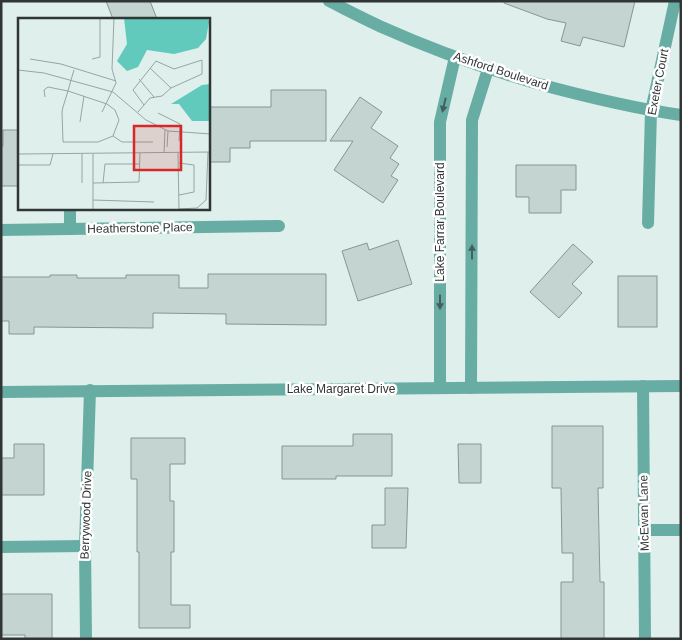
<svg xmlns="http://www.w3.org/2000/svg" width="682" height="640" font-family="Arial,sans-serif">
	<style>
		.building { fill: #c3d4d1; stroke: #879694 }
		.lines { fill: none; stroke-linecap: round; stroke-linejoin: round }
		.minor { stroke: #68ada4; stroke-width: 12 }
		.tertiary { stroke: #68ada4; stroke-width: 12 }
		.oneway { fill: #44605c }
		.labels { text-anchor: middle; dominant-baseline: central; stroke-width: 5; stroke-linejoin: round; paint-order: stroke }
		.street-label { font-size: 12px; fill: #303635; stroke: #fff }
		.inset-road { fill: none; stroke: #98a5a3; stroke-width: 1 }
		.view { fill: #d62828; fill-opacity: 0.15; stroke: #d62828; stroke-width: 2.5 }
		.inset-edge { fill: none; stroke: #303635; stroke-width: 2.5 }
	</style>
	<rect width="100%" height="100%" fill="#deefec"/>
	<g class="building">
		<polygon points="106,1 150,1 157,19 113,19"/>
		<polygon points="504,1 635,1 624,47 583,37 580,46 561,41 566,23 547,19 504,3"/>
		<polygon points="271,90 326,90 326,141 250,141 250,148 230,148 230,162 209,162 209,107 271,107"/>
		<polygon points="360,97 382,112 371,128 398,146 390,158 399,164 391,176 398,180 383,203 334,170 353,141 330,141"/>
		<polygon points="3,130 19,130 19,186 1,186 1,146 3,146"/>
		<polygon points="516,165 576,165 576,190 561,190 561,213 529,213 529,197 516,197"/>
		<polygon points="398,240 412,284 358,301 342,251 367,243 369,250"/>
		<polygon points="573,244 593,262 572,284 582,293 559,318 530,292"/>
		<polygon points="208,274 326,274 326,325 226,324 226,314 153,313 153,328 34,327 34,334 9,334 9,321 1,321 1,277 50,277 50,275 77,275 77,278 126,278 126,275 179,275 179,288 208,288"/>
		<rect x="618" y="276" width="39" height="51"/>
		<polygon points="552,426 603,426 603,488 598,488 600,582 604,582 604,639 561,639 561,582 573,582 573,553 562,553 561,488 552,488"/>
		<polygon points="353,434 392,434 392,476 336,476 336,479 282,479 282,446 353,446"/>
		<polygon points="131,438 185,438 185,464 170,464 170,501 174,501 174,552 171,552 171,605 190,605 190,628 139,628 139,552 137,552 137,479 131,479"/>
		<polygon points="14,444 44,444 44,495 1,495 1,458 14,458"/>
		<polygon points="458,444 481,444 481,483 459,483"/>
		<polygon points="385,488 408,488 406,548 372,548 372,525 385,525"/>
		<polygon points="1,594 52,594 52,639 25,639 25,635 1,635"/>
	</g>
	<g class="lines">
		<g class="minor">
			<polyline points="70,209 70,229"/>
			<polyline points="648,223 651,111 675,1"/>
			<polyline points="1,230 279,226"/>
			<polyline points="643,386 645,639"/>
			<polyline points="644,530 681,530"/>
			<polyline points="1,547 85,546"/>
			<polyline points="86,639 85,546 90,390"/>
		</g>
		<g class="tertiary">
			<path d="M329 1C347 10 366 20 384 28 433 50 484 68 535 83 583 96 631 108 681 115"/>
			<polyline points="440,388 440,122 455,57"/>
			<polyline points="471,388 472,120 488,69"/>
			<polyline points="1,392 681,386"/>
		</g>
	</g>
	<defs><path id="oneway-solid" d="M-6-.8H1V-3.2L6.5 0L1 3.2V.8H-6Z" transform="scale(1.25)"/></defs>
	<g class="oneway">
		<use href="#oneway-solid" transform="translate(444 105) rotate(103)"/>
		<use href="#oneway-solid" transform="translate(472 252) rotate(-90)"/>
		<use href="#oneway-solid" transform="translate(440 302) rotate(90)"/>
	</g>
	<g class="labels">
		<g class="street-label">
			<text transform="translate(501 71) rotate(18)">Ashford Boulevard</text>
			<text transform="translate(658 82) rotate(-79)">Exeter Court</text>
			<text transform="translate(440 222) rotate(-90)">Lake Farrar Boulevard</text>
			<text transform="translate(140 228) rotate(-1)">Heatherstone Place</text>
			<text x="341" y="389">Lake Margaret Drive</text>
			<text transform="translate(644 513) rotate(-91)">McEwan Lane</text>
			<text transform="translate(86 515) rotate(-88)">Berrywood Drive</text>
		</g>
	</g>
	<g transform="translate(18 18)">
		<rect width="192" height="192" fill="#deefec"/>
		<path d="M106 0H190L191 4 188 21 180 30 156 36 129 32 120 49 109 53 99 43 109 26ZM192 66V103H174L161 86H153L184 67Z" fill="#62cabd"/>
		<path class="inset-road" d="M12 41 43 46 98 63M74 41 82 39V0M132 50 153 70M0 52 26 55 95 74 128 102 150 113 193 116M121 61 136 79M27 79 26 72 30 69 50 73 89 86 97 92 101 102 95 118 80 124H45L44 94 45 89 50 73 53 62 56 52M84 94 98 65 94 51 96 0M120 94 132 80 144 78 153 70 184 56V42L156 51 138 43 115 72 126 87M140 95 162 106 161 123M62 104 66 78M95 118 104 124H135M149 129 150 113M146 135 147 112M160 135 161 192M0 136 193 134M64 136V165M75 136V192M161 145 176 147V174L161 177M0 147H32L35 136M75 165 121 164 122 135M85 165 87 146H122M75 182 136 184M161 191 179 190 188 182 190 134"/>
		<path class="view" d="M116 108H163V152H116Z"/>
		<rect width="192" height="192" class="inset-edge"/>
	</g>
	<rect width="682" height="640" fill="none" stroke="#303635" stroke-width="5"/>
</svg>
